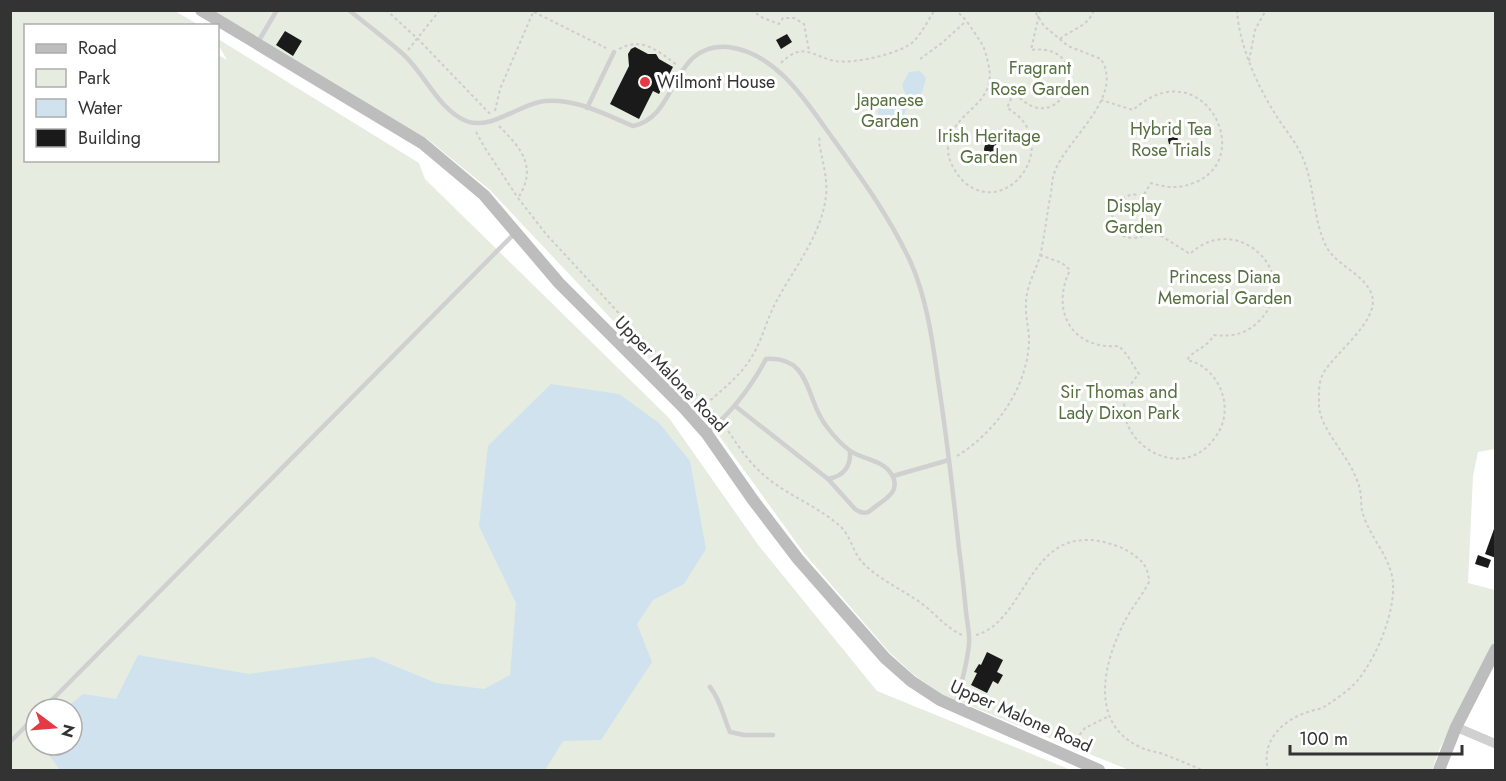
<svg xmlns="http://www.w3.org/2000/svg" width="1506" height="781" font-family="Jost,sans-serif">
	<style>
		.green { fill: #e6ecdf; fill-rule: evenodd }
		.water { fill: #cfe2ee }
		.building { fill: #1a1a1a }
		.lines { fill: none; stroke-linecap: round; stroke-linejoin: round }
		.path { stroke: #cdcdcd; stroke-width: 2; stroke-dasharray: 3 3; stroke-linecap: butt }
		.lane { stroke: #d0d0d0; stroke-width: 4.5 }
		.street { stroke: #d0d0d0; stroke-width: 9 }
		.secondary { stroke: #bdbdbd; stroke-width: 12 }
		.poi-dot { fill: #e63946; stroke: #fff; stroke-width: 2 }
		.labels { text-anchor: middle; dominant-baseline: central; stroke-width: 6; stroke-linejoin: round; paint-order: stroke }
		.park-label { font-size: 18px; fill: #56703f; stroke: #fff }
		.poi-label { font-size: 18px; fill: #333; stroke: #fff; text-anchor: start }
		.street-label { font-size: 18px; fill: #333; stroke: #fff }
	</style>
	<rect width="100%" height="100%" fill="#fff"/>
	<g class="green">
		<path d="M10 11H175L197 24 192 26H26V160H218V55L227 60 218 44V39L419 163 425 179 669 418 759 546 877 691 1071 770H11ZM36 709H72V745H36Z"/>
		<polygon points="207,11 1495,11 1495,449 1478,452 1473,476 1468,583 1495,590 1495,640 1439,750 1432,770 1129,770 943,695 914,675 889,652 804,553 712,426 490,190 426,138"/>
	</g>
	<g class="water">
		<path d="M920 71 926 78 921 96 909 99C907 103 907 111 904 114 899 119 885 118 879 116L877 111 884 102 901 103 906 95 902 85 909 72Z"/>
		<polygon points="551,384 619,394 659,423 690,461 706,549 684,584 653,600 637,624 652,662 601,740 563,741 545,770 60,770 47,752 49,745 72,745 72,709 65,709 83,694 116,699 138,655 249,674 373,657 436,683 484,689 510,675 516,603 479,526 488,446"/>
	</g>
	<g class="building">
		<polygon points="285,31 302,41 293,56 276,45"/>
		<polygon points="787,34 792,42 781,49 776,40"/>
		<polygon points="635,47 648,54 656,54 659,59 673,67 659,94 653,91 639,119 610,104 629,66 628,54 631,49"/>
		<polygon points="1170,134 1177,136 1178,140 1176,144 1173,145 1169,144 1168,140"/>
		<circle cx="991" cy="149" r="7"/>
		<polygon points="1494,529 1496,529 1496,558 1485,554"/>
		<polygon points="1478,555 1491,560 1488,568 1475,564"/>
		<polygon points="987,652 1003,660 997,672 1003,675 998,684 993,681 987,693 971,685 977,673 974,672 979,664 981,665"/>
	</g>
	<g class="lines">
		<g class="path">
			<polyline points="386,10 418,39 490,114"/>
			<polyline points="751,10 763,18 779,24 783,18 794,18 804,24 809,51"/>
			<path d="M954 10C964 15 972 29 978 38 984 46 986 53 988 63 1000 107 949 110 948 149 948 161 955 172 963 181 1007 222 1066 141 1007 108L1014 92C1063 148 1099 41 1031 50L1040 10"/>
			<path d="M1237 10C1239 44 1256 83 1274 112 1282 126 1294 139 1301 154 1315 183 1312 217 1326 246 1336 266 1364 273 1372 295 1380 321 1333 354 1323 374 1318 383 1319 395 1319 405 1319 425 1343 451 1352 469 1355 476 1359 483 1360 490 1362 499 1360 509 1364 517 1372 540 1391 558 1393 583 1395 613 1377 656 1358 680 1350 690 1337 698 1327 705 1320 710 1312 710 1305 713 1280 722 1261 743 1268 770"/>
			<polyline points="534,12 606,48"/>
			<path d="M1060 39C1072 29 1088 27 1094 10"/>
			<path d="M619 49C642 36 660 52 678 66"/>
			<polyline points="408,50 440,10"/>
			<polyline points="920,59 942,43 966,21"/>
			<polyline points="1249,61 1255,30 1266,10"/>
			<path d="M781 63C803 41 811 56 835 61 853 64 901 54 914 41 922 33 928 20 935 10"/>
			<polyline points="495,111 500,89 534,10"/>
			<path d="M499 126C521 148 538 167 518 198"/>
			<polyline points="476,132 485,148 518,198 546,234 639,335 716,415"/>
			<path d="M1040 255 1062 263 1070 270C1050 311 1072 350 1119 346L1127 355 1139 374C1089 426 1178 495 1216 436 1225 424 1227 407 1222 393 1217 377 1203 363 1187 360 1195 348 1205 350 1214 335 1233 337 1247 334 1260 320 1304 273 1236 210 1190 254L1152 230C1128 250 1101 229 1117 201L1132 194 1143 196 1151 183C1167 188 1180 189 1196 182 1257 156 1201 49 1133 110L1101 100"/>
			<path d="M706 404C722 390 740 376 751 358 762 341 766 321 775 304 793 269 821 237 826 196 828 178 822 160 819 142L820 135"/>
			<path d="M725 426C736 443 749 463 765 476 788 496 818 506 841 527 851 537 853 552 862 562 877 578 897 587 915 599 932 609 944 627 962 635"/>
			<path d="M957 456C996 432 1028 387 1029 340 1029 328 1025 316 1026 304 1026 284 1037 270 1041 252 1045 232 1047 213 1051 193 1052 186 1052 178 1055 171 1066 142 1113 105 1106 72 1106 68 1103 63 1101 59L1068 46 1044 26 1034 10"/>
			<path d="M976 635C1023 622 1028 539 1087 540 1100 540 1114 544 1126 550 1140 558 1149 566 1149 582 1143 594 1134 605 1127 617 1105 657 1087 721 1138 746 1144 750 1152 751 1160 753 1174 758 1188 764 1202 770"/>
			<polyline points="1072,744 1085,728 1109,716"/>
		</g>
		<g class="lane">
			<path d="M349 10C367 25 386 39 403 54 425 74 438 109 466 121 492 131 520 103 545 101 576 98 606 115 633 126 679 117 670 42 728 47 773 52 803 96 826 129 857 172 889 215 911 263 926 297 932 337 937 373 946 432 953 490 959 549 962 570 964 591 966 612 967 622 970 634 969 644 967 664 961 686 955 706"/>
			<polyline points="258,42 277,10"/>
			<polyline points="587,108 614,52"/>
			<path d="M708 432C733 411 751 387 766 359 813 356 805 401 827 427 833 435 841 444 849 450 862 460 883 459 892 475 900 489 889 497 879 504 875 506 871 511 868 512 863 514 859 512 855 509L828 479 735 406"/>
			<polyline points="893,476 949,460"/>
			<path d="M828 479C844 476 851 467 850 451"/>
			<path d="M710 687C721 701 723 716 730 732L744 735H773"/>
			<polyline points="43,709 514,234"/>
			<polyline points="10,742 36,716"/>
		</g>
		<polyline class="street" points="1456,727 1496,744"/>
		<g class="secondary">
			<polyline points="201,10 422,143 484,195 559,283 683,407 707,434 753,500 798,559 885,658 911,681 940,700 1099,770"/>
			<polyline points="1439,770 1456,727 1496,649"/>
		</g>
	</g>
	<circle class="poi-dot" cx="645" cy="82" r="6"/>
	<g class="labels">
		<g class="park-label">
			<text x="1040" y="68">Fragrant<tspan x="1040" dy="21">Rose Garden</tspan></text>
			<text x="890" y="100">Japanese<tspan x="890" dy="21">Garden</tspan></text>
			<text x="1171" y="129">Hybrid Tea<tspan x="1171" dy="21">Rose Trials</tspan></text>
			<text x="989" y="136">Irish Heritage<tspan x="989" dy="21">Garden</tspan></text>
			<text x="1134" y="206">Display<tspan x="1134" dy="21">Garden</tspan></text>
			<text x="1225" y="277">Princess Diana<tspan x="1225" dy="21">Memorial Garden</tspan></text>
			<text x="1119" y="392">Sir Thomas and<tspan x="1119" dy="21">Lady Dixon Park</tspan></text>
		</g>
		<g class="poi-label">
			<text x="657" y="82">Wilmont House</text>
		</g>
		<g class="street-label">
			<text transform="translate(671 374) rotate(46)">Upper Malone Road</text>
			<text transform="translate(1021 716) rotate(24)">Upper Malone Road</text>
		</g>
	</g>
	<rect width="1506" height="781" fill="none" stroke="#333333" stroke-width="24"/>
	<rect x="24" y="24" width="195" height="138" fill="#ffffff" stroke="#adadad" stroke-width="1.5"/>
	<rect x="36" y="44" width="30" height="9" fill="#bdbdbd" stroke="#adadad" stroke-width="1.5"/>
	<text x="78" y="54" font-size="18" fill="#333333">Road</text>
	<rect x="36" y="69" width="30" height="18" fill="#e6ecdf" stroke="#adadad" stroke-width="1.5"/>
	<text x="78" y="84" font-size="18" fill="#333333">Park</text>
	<rect x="36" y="99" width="30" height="18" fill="#cfe2ee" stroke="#adadad" stroke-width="1.5"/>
	<text x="78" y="114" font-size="18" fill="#333333">Water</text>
	<rect x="36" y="129" width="30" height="18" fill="#1a1a1a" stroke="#adadad" stroke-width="1.5"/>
	<text x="78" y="144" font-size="18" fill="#333333">Building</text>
	<g transform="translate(54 727) rotate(106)"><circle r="28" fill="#ffffff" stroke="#adadad" stroke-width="1.5"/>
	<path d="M0-4.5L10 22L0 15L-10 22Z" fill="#e63946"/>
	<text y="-9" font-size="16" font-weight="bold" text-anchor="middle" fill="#333333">N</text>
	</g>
	<path d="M1290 745v9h172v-9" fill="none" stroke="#333333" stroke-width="3"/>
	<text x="1299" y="745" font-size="18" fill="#333333" stroke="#ffffff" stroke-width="4.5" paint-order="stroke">100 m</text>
</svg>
